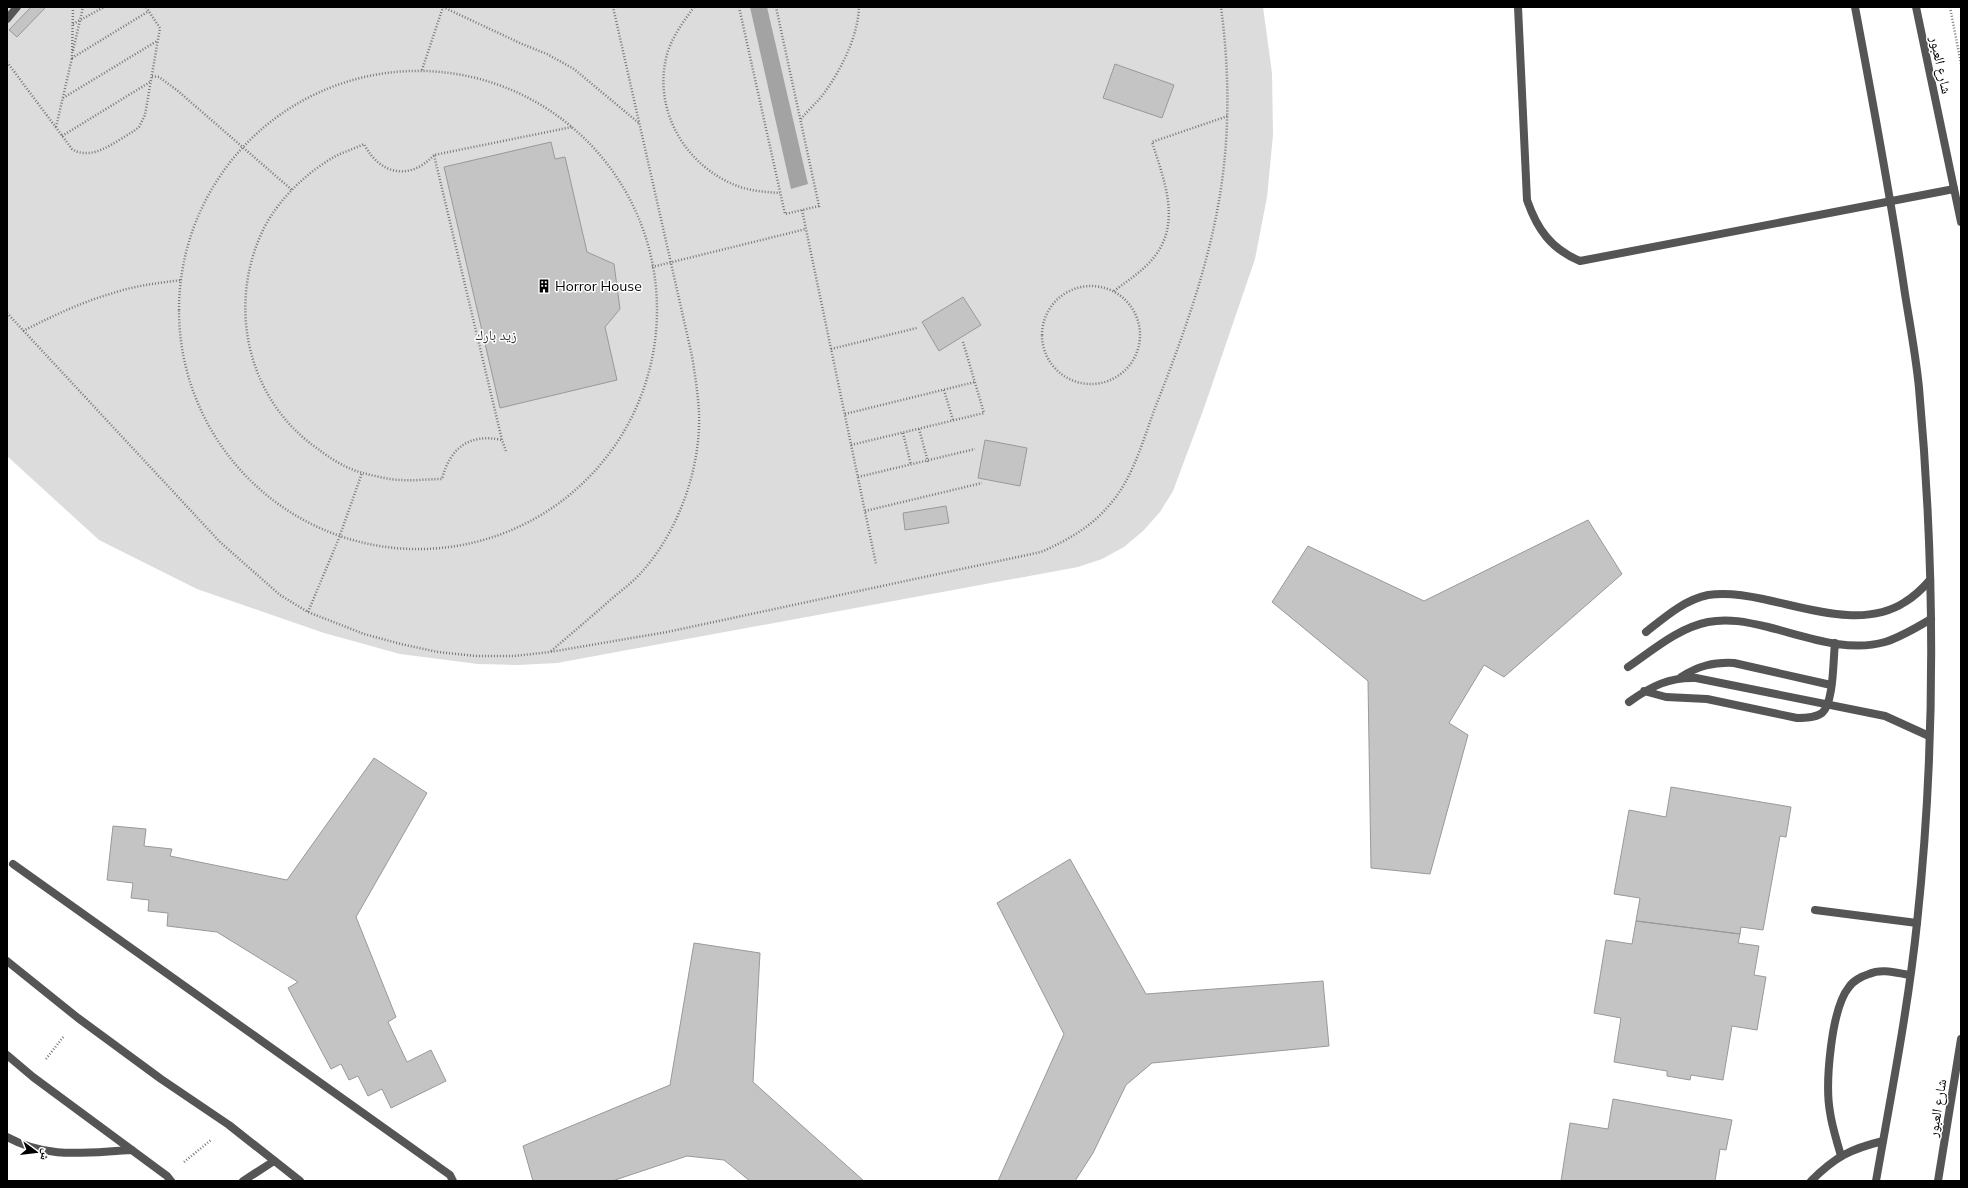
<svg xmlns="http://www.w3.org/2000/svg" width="1968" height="1188" font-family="Mulish,'Noto Naskh Arabic',sans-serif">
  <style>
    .green { fill: #dcdcdc }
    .water { fill: #a3a3a3 }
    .building { fill: #c4c4c4; stroke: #999 }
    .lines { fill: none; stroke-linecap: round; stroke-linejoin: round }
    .path { stroke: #777; stroke-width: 2.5; stroke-dasharray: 1 2; stroke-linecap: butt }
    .service { stroke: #555; stroke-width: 8 }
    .minor { stroke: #555; stroke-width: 8 }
    .tertiary { stroke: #555; stroke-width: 8 }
    .labels { text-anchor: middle; stroke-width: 3; stroke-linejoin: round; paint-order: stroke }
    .street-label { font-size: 14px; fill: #000; stroke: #fff }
    .poi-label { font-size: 14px; fill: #000; stroke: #fff; text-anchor: start }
    .park-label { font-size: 14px; fill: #333; stroke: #fff }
  </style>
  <rect width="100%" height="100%" fill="#fff"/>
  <path class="green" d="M7,7H1263L1272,73L1273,135L1267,197L1255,259L1204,408L1173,491L1160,512L1143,531L1124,547L1102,559L1078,567L557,663L518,665L478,664L400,654L324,633L197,589L99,540L7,456Z"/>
  <path class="water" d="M750,7H767L808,184L791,189Z"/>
  <path class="building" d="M31,7H46L17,37L9,30Z
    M1115,64L1174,85L1162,118L1103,98Z
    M551,142L555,159L565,157L587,252L614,264L620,309L605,327L617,380L500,408L444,167Z
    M963,297L981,325L939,351L922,322Z
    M985,440L1027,448L1020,486L978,478Z
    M946,506L949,523L905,530L903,513Z
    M1588,520L1622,574L1504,677L1484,665L1449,723L1468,735L1430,874L1371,868L1368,681L1272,602L1308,546L1424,601Z
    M374,758L427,793L356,917L396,1017L388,1022L407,1062L431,1050L446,1081L391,1108L382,1089L368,1096L358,1076L349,1080L341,1064L331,1069L288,988L298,982L217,932L167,926L168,913L148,911L149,900L131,898L133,883L107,880L113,826L146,829L144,846L172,849L170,856L287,880Z
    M1671,787L1791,807L1786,837L1780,836L1763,930L1741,927L1740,934L1636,921L1640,898L1614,894L1629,810L1666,817Z
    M1070,859L1146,994L1323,981L1329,1046L1152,1063L1126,1085L1093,1153L1075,1181H998L1064,1034L997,903Z
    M1636,921L1740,934L1738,943L1759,946L1754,975L1766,977L1757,1030L1732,1026L1723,1080L1691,1075L1690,1080L1667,1076V1071L1614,1062L1621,1018L1594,1013L1606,940L1632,944Z
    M694,943L760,953L753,1082L864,1181H750L724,1160L687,1156L612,1181H533L523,1146L670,1085Z
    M1613,1099L1732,1120L1726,1150L1720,1149L1715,1181H1561L1570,1123L1608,1129Z"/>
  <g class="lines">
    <path class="path" d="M73,7L72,58L149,11
      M443,7L522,44L547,54L574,69L640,124
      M694,7C684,21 674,34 668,51C651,106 683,164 735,185C749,191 765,192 780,193
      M739,7L785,214L819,206L776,7
      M1950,7L1961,64
      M73,24L104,7
      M73,51L83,7
      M7,62L72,149C92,162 116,141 134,131L139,127L145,115L160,28L146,7
      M422,70L443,7
      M179 310a239 239 0 1 1 478 0a239 239 0 1 1-478 0Z
      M152,76L159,77L178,91L292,190
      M63,98L157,41
      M801,119C809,109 820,100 827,89C843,66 858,35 859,7
      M56,127L72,58
      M62,136L150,82
      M434,155C410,181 380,175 364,144C354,149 343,152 334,157C306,173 279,199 264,228C226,305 247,400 318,449C331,459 347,469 363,473C375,476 390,480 402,480C415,481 429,479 442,479C450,448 469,433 502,440
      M802,210L876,564
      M652,267L806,229
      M1042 335a49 49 0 1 1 98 0a49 49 0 1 1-98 0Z
      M1114,291C1126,282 1138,274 1148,264C1184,228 1165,183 1152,142L1228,116
      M7,313L220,542L280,595L308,612L364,634L401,644L438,652L476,656H514L550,652L667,632L1041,552C1068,540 1093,526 1112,502C1135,474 1144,436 1157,403C1184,334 1210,262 1221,188C1230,129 1229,67 1221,7
      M23,331C51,317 79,303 110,294C133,286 157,283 182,280
      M831,349L917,328
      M944,390L953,420
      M845,414L975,382
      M919,429L928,462
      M903,433L911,465
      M851,445L984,413L963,342
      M506,451L502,440L434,155L572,127
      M858,477L975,449
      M865,511L982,483
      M308,612L339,538L362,473
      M551,651C571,634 590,618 609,601C618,593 628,586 637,577C677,536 701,470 699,413C698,394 695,375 692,356L613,7
      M46,1059L64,1036
      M184,1162L211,1140"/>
    <path class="service" d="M1518,7L1527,200C1537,229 1551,249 1580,261L1954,189
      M7,19L17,7
      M1646,632C1665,617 1684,600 1708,595C1727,592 1745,595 1763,599C1807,608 1864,629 1905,602C1915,596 1923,588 1930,580
      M1628,667C1653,650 1678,628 1708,622C1728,618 1747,622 1768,627C1804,636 1847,653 1885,642C1901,637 1916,628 1931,619
      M1681,677C1698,666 1713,662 1734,663L1831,685
      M1644,691L1666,697L1707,699L1797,718C1805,718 1815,718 1822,713C1834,703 1833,660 1835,643
      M1629,702C1651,686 1670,677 1696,678L1885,716L1929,736
      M1815,910L1917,923
      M1841,1156C1837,1141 1832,1127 1830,1112C1825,1084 1831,1009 1849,987C1853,981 1862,976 1869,974C1882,968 1897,973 1910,975"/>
    <path class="minor" d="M1855,7C1873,103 1891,198 1905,294C1910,325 1916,357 1919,388C1935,565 1936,746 1917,923C1908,1009 1891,1095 1876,1181
      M1916,7L1961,222
      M13,864L450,1175L453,1181
      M7,1055L33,1077L167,1176L171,1181
      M7,1137C49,1160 86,1152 132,1150
      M243,1181L274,1161
      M1811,1181C1835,1157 1850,1149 1883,1141
      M1938,1181L1961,1039"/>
    <path class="tertiary" d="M7,961L78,1018L161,1079L229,1125L300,1181"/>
  </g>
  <defs>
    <g id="building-bare" transform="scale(1.08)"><path d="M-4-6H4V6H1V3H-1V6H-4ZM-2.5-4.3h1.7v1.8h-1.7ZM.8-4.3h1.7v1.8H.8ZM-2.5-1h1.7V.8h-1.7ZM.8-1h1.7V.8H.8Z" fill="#000" stroke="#fff" stroke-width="2.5" paint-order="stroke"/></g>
  </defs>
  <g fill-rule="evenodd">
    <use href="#building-bare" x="544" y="286"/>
  </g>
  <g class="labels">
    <g class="street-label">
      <text transform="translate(1941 65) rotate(78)" y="5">شارع العبور</text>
      <text transform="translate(1937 1108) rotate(-81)" y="5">شارع العبور</text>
    </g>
    <g class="poi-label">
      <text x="555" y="291">Horror House</text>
    </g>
    <g class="park-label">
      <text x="496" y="340">زيد بارك</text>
    </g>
  </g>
  <rect width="1968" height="1188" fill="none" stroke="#000000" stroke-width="16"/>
  <g transform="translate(36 1152) rotate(105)" stroke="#ffffff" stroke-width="3" paint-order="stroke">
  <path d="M0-3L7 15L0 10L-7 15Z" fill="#000000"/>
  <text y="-6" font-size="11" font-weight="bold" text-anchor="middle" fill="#000000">ش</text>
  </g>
</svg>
